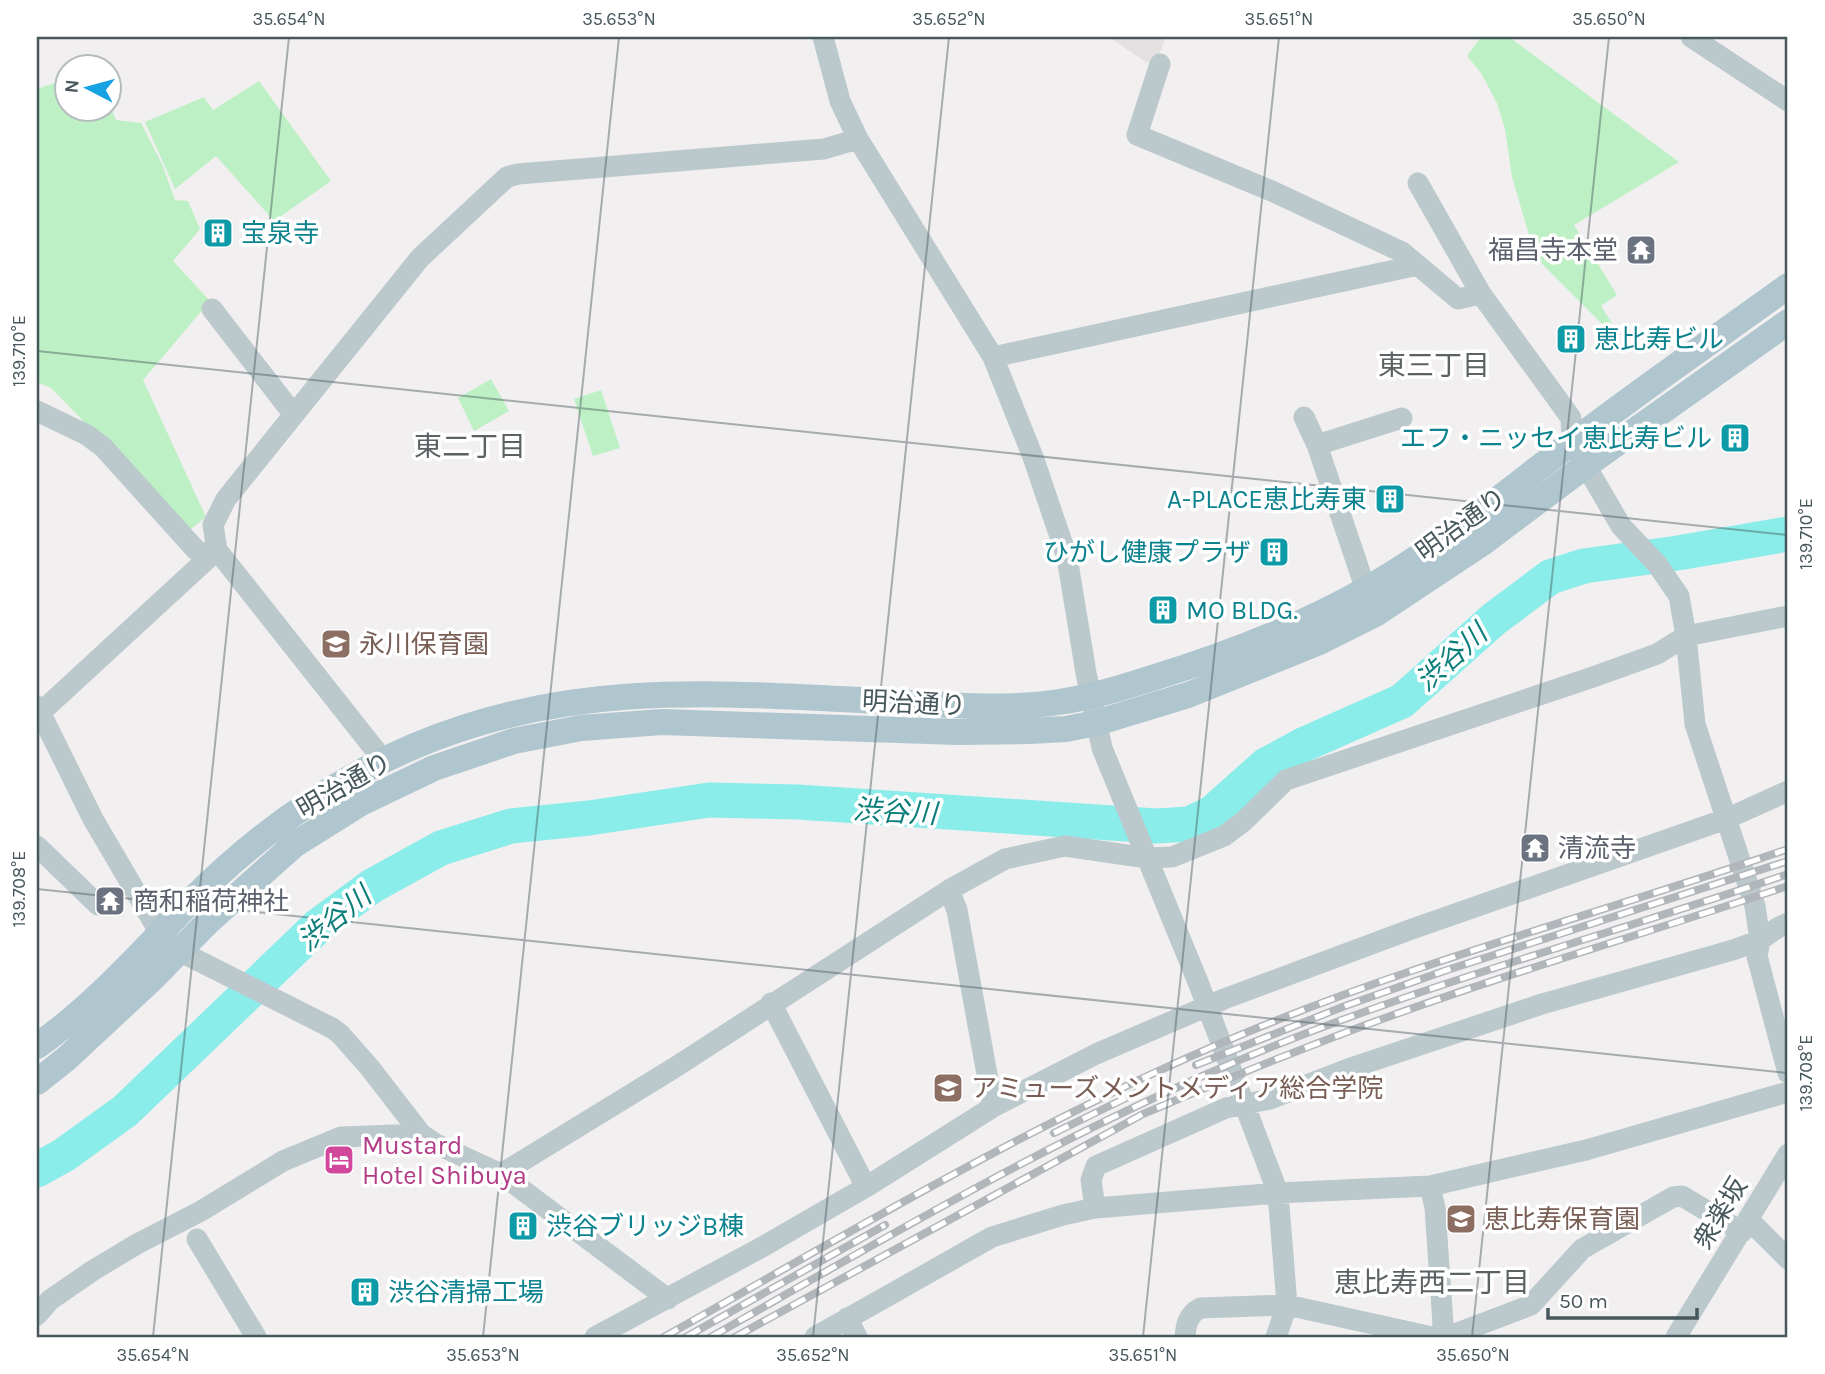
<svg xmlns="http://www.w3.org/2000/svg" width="1825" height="1374" font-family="Karla,'Noto Sans JP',sans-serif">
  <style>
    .education { fill: #e3e0e2 }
    .green { fill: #bdf0c4 }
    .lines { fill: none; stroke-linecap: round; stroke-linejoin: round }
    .river { stroke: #8aedea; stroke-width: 35 }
    .minor { stroke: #bbc8cc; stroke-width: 21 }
    .major { stroke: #afc6ce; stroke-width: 26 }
    .rail-casing { stroke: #b1b6ba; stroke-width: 8 }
    .rail { stroke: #fff; stroke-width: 5; stroke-dasharray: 16; stroke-linecap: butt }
    .ticks { fill: none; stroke: #47585d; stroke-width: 2; stroke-opacity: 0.45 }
    .labels { text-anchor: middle; stroke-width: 7; stroke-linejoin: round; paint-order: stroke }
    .culture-label { font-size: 26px; fill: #0d838f; stroke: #fff; text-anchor: start }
    .worship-label { font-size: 26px; fill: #5b616d; stroke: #fff; text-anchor: start }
    .street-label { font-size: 26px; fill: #47585d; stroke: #fff }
    .education-label { font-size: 26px; fill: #785e54; stroke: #fff; text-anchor: start }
    .hotel-label { font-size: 26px; fill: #b23c85; stroke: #fff; text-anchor: start }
    .neighbourhood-label { font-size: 28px; fill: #5c6264; stroke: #fff }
    .water-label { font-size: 28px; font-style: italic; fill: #0c7e7a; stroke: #fff }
    .neatline { fill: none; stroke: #47585d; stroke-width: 2.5 }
    .ticks-label { font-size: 18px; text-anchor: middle; fill: #47585d }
  </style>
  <rect width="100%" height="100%" fill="#f2eff0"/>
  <path class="education" d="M1109,37H1166L1159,55L1147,63Z"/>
  <path class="green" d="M1481,37H1509L1679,162L1574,225L1617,295L1601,306L1612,323L1606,328L1542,264L1529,235L1512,177L1505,129L1497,103L1481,73L1467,56Z
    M66,79V108H108L109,103L116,120L141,123L162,164L175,200L188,201L200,229L173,261L210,301L143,380L206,517L190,530L51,388L37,382V89Z
    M259,81L331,181L274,221L216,156L175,189L145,122L204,97L213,110Z
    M491,379L509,411L474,431L458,398Z
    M601,390L620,448L593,456L574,399Z"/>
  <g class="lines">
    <path class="river" d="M37,1170L64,1155L125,1111L319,925L372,886L441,848L511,826L589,818L709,800L798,802L1156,826L1189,824L1212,813L1266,765L1305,744L1402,701L1494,619L1550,577L1584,566L1678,553L1788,534"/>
    <path class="minor" d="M823,37L840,101L858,139L993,357L1033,457L1067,557L1086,673L1102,748L1198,982L1278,1193L1287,1305L1276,1337
      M1691,37L1788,101
      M1160,64L1137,135L1274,192L1402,252L1458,299L1481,294L1571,418L1572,442L1621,526L1657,564L1679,596L1686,636L1695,724L1755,906L1760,940L1757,956L1788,1073
      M1418,183L1481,294
      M212,309L294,415
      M993,357L1418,265
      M37,411L87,435L103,447L196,550L210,556
      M1304,417L1317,445
      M1366,590L1317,445L1402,418
      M37,706L93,819L161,935L179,951L332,1028L340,1034L370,1068L421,1134L436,1144L501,1174L668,1299
      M40,713L217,550
      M384,761L217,550L213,525L226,499L420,258L507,177L518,174L824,149L858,139
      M37,846L98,905
      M949,890L957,910L993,1107
      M771,1003L866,1187
      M501,1174L674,1068L949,890L1005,859L1065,846L1147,858L1172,857L1224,836L1244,821L1286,780L1593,677L1657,654L1686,636L1788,616
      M1430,1186L1435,1208L1443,1324L1441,1337
      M1095,1208L1091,1180L1096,1166L1226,1108L1270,1099L1348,1069L1542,1004L1733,950L1760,940L1779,927L1788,923
      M1749,1220L1788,1259
      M197,1239L256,1337
      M37,1315L50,1300L92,1271L137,1244L201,1211L283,1161L341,1137L421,1134
      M847,1318L857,1337
      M595,1337L764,1246L866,1187L993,1107L1096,1054L1224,999L1412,929L1726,819L1788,791
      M815,1337L992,1237L1063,1215L1095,1208L1278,1193L1430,1186L1586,1150L1788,1092
      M1185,1337C1186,1324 1188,1315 1200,1308L1287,1305L1432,1337
      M1447,1337L1531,1305L1582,1249L1673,1197L1682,1196L1742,1232
      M1676,1337L1788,1154"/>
    <path class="major" d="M37,1046C94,1006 141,953 189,903C255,836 330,782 417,745C571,680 717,693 879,701C939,704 1000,711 1059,702C1088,698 1117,689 1146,680C1221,657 1299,628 1367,589C1448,543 1519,481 1594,426C1658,378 1723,333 1788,286
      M37,1082L66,1059L153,978L209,921L294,845L361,803L434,768L514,741L581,728L662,722L958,732L1030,731L1066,729L1096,723L1188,695L1317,643L1377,613L1481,544L1585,466L1788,322"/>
    <g class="rail-casing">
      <path id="rail" d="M1196,1065L1345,1006L1444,971L1788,861
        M1054,1133L1136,1093
        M664,1337C852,1231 1039,1119 1238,1036C1417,961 1605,912 1788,849
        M686,1337L885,1225
        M711,1337C873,1245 1035,1149 1207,1074C1395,991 1594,940 1788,874
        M735,1337L1143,1114C1213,1084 1283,1056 1355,1029C1497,976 1644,934 1788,886"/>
    </g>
    <use href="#rail" class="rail"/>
  </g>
  <path class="ticks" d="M37,351L1788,535M37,889L1788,1073M153,1337L289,37M483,1337L619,37M813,1337L949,37M1143,1337L1279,37M1472,1337L1609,37"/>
  <defs>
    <g id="building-square" transform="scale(1.575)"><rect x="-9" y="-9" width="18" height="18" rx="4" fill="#0f9aa8" stroke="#fff"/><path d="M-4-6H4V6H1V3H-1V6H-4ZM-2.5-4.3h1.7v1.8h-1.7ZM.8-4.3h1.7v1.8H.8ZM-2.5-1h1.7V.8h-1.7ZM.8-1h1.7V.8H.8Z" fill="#fff"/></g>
    <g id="temple-square" transform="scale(1.575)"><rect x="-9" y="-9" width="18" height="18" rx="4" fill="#6b7280" stroke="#fff"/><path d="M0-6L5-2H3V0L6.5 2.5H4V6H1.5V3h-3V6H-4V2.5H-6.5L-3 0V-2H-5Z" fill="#fff"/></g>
    <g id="school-square" transform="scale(1.575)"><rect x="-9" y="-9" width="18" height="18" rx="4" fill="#8d6e63" stroke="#fff"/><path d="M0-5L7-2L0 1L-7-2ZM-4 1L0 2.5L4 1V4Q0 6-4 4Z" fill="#fff"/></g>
    <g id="university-square" transform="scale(1.575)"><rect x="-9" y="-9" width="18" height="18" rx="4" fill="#8d6e63" stroke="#fff"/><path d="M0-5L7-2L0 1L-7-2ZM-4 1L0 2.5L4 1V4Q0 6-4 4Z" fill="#fff"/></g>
    <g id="hotel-square" transform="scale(1.575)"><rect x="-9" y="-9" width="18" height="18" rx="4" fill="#d1479c" stroke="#fff"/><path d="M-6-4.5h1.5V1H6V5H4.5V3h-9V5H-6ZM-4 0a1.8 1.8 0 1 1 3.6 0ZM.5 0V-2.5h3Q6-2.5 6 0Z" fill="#fff"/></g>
  </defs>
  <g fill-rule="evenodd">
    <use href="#building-square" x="218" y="233"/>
    <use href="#temple-square" x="1641" y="250"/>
    <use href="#building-square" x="1571" y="339"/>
    <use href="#building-square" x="1735" y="438"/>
    <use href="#building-square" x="1390" y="499"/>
    <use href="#building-square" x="1274" y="552"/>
    <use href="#building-square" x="1163" y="610"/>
    <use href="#school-square" x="336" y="644"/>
    <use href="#temple-square" x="1535" y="848"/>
    <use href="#temple-square" x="110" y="901"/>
    <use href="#university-square" x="948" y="1088"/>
    <use href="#hotel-square" x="339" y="1160"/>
    <use href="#school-square" x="1461" y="1219"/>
    <use href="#building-square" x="523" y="1226"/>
    <use href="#building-square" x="365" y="1292"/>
  </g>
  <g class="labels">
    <g class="culture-label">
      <text x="241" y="242">宝泉寺</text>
      <text x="1594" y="348">恵比寿ビル</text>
      <text x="1712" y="447" text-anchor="end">エフ・ニッセイ恵比寿ビル</text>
      <text x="1367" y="508" text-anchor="end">A-PLACE恵比寿東</text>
      <text x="1251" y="561" text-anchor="end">ひがし健康プラザ</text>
      <text x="1186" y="619">MO BLDG.</text>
      <text x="546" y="1235">渋谷ブリッジB棟</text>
      <text x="388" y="1301">渋谷清掃工場</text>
    </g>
    <g class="worship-label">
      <text x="1618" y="259" text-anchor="end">福昌寺本堂</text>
      <text x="1558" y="857">清流寺</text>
      <text x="133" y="910">商和稲荷神社</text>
    </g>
    <g class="street-label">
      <text transform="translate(1461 524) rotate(-36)" y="9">明治通り</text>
      <text transform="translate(914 703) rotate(3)" y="9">明治通り</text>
      <text transform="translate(344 785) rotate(-30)" y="9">明治通り</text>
      <text transform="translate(1720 1213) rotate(-59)" y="9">衆楽坂</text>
    </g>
    <g class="education-label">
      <text x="359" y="653">永川保育園</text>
      <text x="971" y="1097">アミューズメントメディア総合学院</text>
      <text x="1484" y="1228">恵比寿保育園</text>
    </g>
    <g class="hotel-label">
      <text x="362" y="1154">Mustard<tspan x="362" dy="30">Hotel Shibuya</tspan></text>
    </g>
    <g class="neighbourhood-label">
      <text x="1434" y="375">東三丁目</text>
      <text x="470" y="456">東二丁目</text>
      <text x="1432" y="1292">恵比寿西二丁目</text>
    </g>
    <g class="water-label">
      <text transform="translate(1451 657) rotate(-42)" y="10">渋谷川</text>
      <text transform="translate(895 811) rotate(3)" y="10">渋谷川</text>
      <text transform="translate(334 918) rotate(-39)" y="10">渋谷川</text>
    </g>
  </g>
  <rect width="1825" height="1374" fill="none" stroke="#ffffff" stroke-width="77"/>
  <g transform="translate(88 88) rotate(276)"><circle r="33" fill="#ffffff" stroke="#b5bcbe" stroke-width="2"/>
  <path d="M0-5L12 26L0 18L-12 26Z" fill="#17a2e4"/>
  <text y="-10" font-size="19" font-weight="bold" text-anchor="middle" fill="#47585d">N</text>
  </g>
  <path d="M1548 1308v10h149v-10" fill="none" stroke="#47585d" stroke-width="3.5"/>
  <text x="1559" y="1308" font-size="21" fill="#47585d" stroke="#ffffff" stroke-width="5" paint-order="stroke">50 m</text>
  <rect x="38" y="38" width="1748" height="1298" class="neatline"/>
  <g class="ticks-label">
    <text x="289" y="25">35.654°N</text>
    <text x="619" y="25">35.653°N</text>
    <text x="949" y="25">35.652°N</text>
    <text x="1279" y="25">35.651°N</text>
    <text x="1609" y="25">35.650°N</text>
    <text transform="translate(19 351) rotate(-90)" y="6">139.710°E</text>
    <text transform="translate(1806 534) rotate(-90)" y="6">139.710°E</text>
    <text transform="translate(19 889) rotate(-90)" y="6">139.708°E</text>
    <text transform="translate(1806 1073) rotate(-90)" y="6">139.708°E</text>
    <text x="153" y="1361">35.654°N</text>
    <text x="483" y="1361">35.653°N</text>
    <text x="813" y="1361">35.652°N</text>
    <text x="1143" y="1361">35.651°N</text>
    <text x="1473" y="1361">35.650°N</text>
  </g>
</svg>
